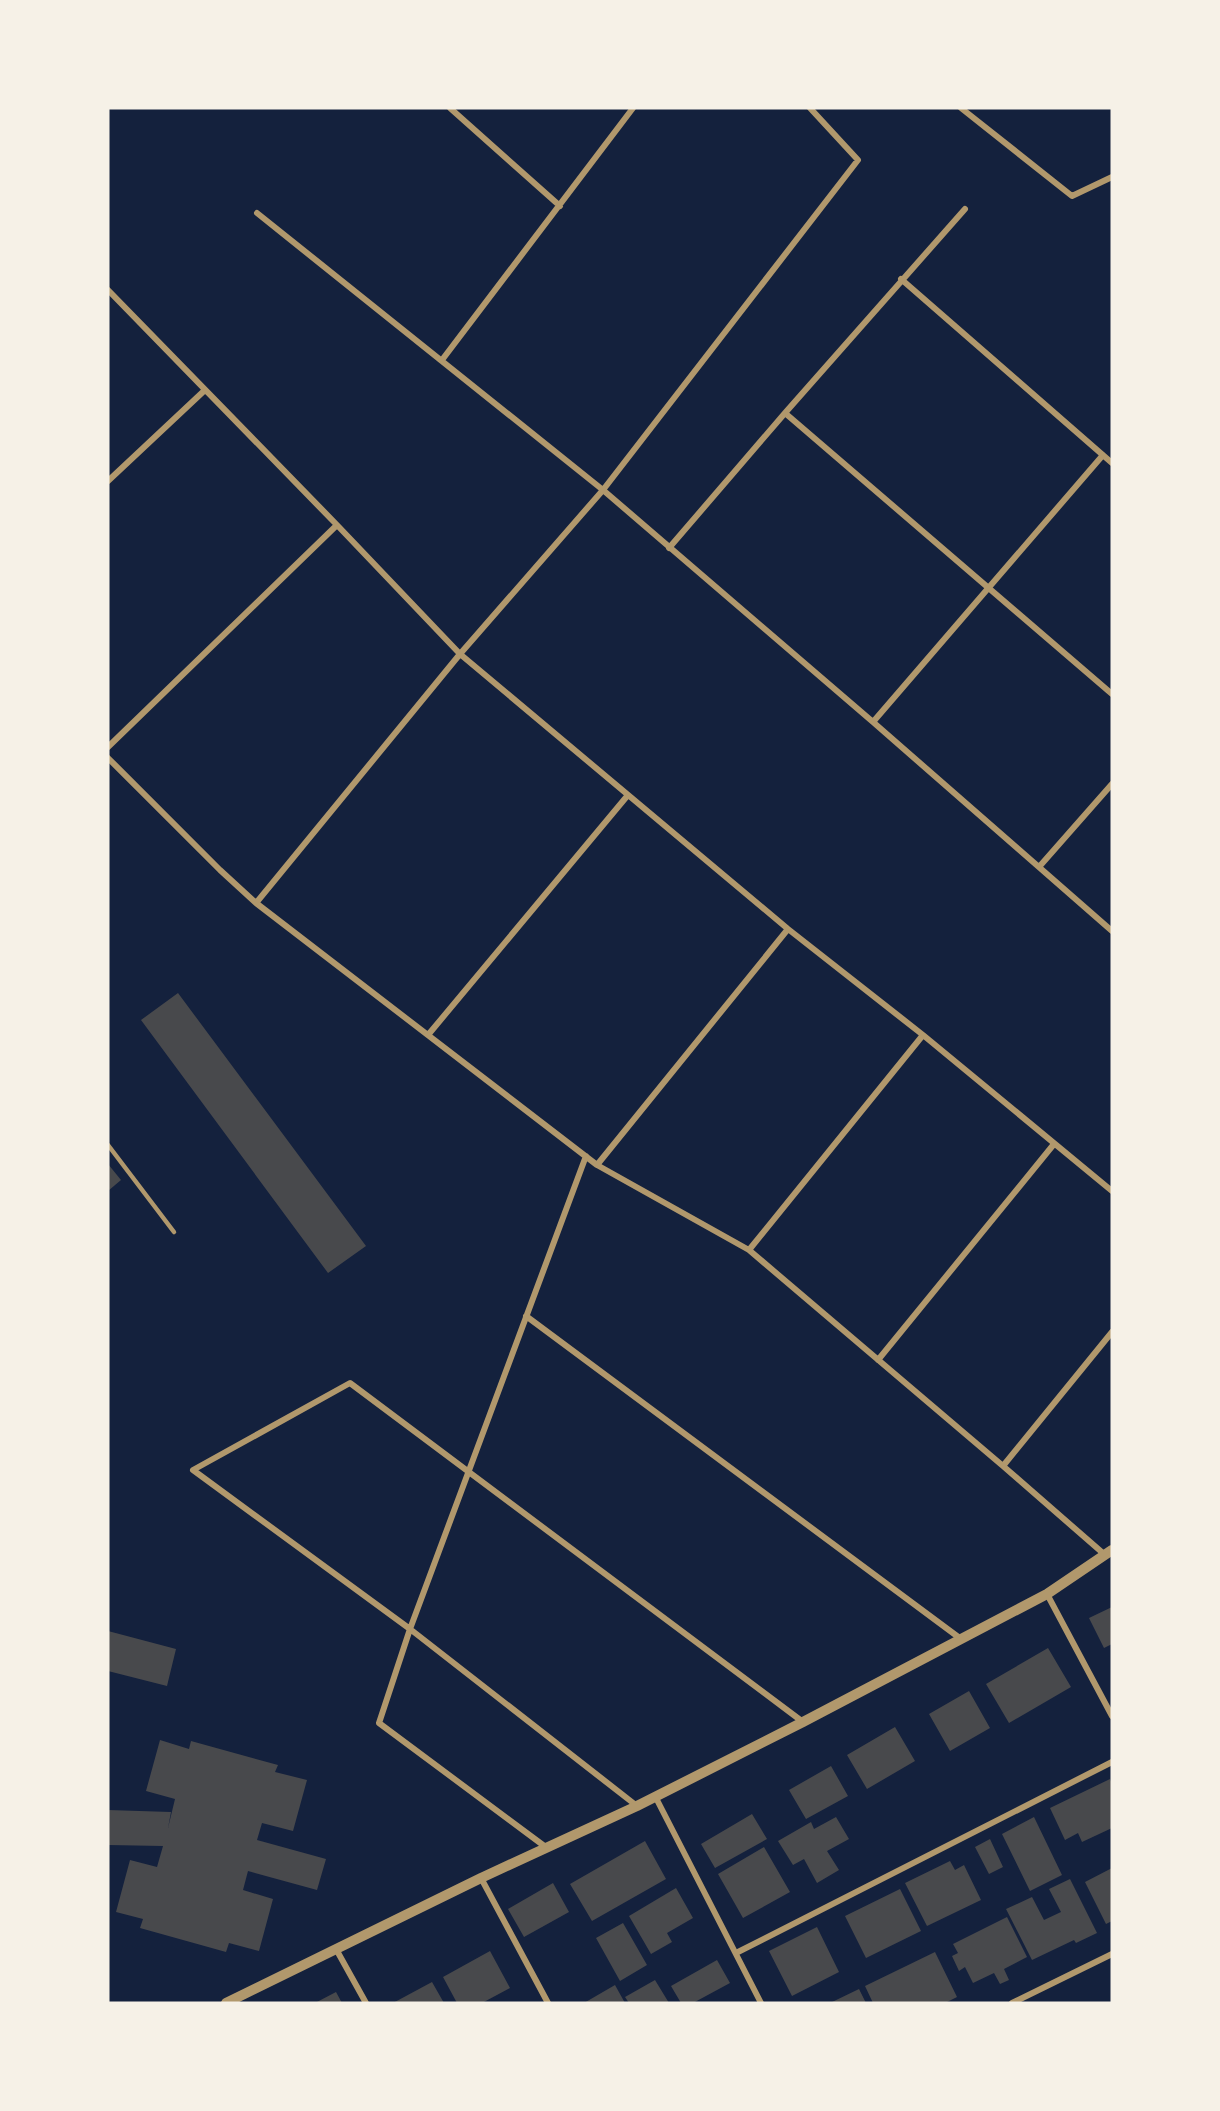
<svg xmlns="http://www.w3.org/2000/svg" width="1220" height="2111" font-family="Signika,sans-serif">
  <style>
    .building { fill: #48494c }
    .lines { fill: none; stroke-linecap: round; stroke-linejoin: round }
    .service { stroke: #b1986c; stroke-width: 4.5 }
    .minor { stroke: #b1986c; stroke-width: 6 }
    .tertiary { stroke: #b1986c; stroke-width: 10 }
  </style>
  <rect width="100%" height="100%" fill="#14213d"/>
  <path class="building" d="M178,993L366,1246L328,1273L141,1020Z
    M108,1164L121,1180L108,1191Z
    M1112,1607V1644L1104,1648L1089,1618Z
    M108,1631L176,1649L167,1686L108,1671Z
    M1048,1648L1071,1687L1009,1723L986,1684Z
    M969,1691L990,1728L950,1751L929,1714Z
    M895,1727L915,1761L867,1789L847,1755Z
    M160,1740L189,1749L191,1741L278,1765L275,1772L307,1780L293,1831L262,1823L257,1840L326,1859L317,1890L248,1871L243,1890L273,1899L259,1951L229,1943L226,1952L140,1928L143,1919L116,1912L130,1860L157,1867L163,1846L108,1845V1810L171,1812L168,1828L175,1799L146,1791Z
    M831,1766L848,1796L806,1819L789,1790Z
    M1110,1779L1112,1784V1828L1082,1842L1078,1833L1065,1840L1050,1808Z
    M752,1814L767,1839L715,1868L701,1844Z
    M836,1817L849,1839L827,1851L839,1870L817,1883L804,1859L793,1865L778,1841L811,1822L814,1829Z
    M1034,1817L1062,1875L1030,1891L1002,1834Z
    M990,1839L1003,1867L989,1874L975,1847Z
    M645,1841L666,1879L592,1921L570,1884Z
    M764,1847L790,1892L743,1918L718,1874Z
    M950,1861L955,1870L964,1865L981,1900L927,1926L905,1883Z
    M1112,1868V1921L1106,1924L1085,1882Z
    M1070,1879L1097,1933L1076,1943L1074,1940L1032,1960L1006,1909L1032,1897L1044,1920L1061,1912L1049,1889Z
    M553,1883L569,1912L524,1937L508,1909Z
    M676,1888L693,1918L667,1933L672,1942L651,1954L629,1916Z
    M900,1889L921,1931L866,1958L845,1916Z
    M1007,1917L1027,1957L1004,1969L1009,1980L1000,1984L994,1973L973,1983L965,1967L959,1971L952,1956L958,1953L953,1944Z
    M623,1923L647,1965L620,1981L596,1938Z
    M817,1927L839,1972L792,1996L769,1951Z
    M490,1951L510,1988L482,2003H457L443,1977Z
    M935,1952L957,1997L945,2003H873L865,1986Z
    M717,1960L730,1983L693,2003H681L671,1986Z
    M655,1980L669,2003H629L625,1997Z
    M432,1982L444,2003H393Z
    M615,1985L625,2003H584Z
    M859,1989L866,2003H830Z
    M336,1992L342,2003H315Z"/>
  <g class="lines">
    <path class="service" d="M108,1145L174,1232"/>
    <path class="minor" d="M450,108L560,206
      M961,108L1072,196L1112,177
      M257,213L603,490L873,722L1112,931
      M901,279L1112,463
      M108,290L337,525L460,654L788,929L923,1035L1112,1191
      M442,360L633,108
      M785,413L1112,694
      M108,481L205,390
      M669,548L785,413L965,209
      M873,722L1103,455
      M108,747L337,525
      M108,758L220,870L256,903L597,1165L749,1250L1003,1466L1104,1554
      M1039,867L1112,784
      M256,903L460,654L603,490L858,160L810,108
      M428,1035L628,795
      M597,1165L788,929
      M749,1250L923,1035
      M526,1316L961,1639
      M878,1360L1054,1144
      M1003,1466L1112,1332
      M1047,1594L1112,1716
      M655,1796L761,2003
      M637,1806L410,1629L193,1470L350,1383L803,1722
      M547,1848L379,1723L410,1629L586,1156
      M481,1878L548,2003
      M336,1949L366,2003
      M736,1953L1112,1762
      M1012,2003L1112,1954"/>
    <path class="tertiary" d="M226,2003L481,1878L637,1806L803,1722L1047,1594L1112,1550"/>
  </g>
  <rect width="1220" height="2111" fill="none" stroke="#f6f1e7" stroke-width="219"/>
</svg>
